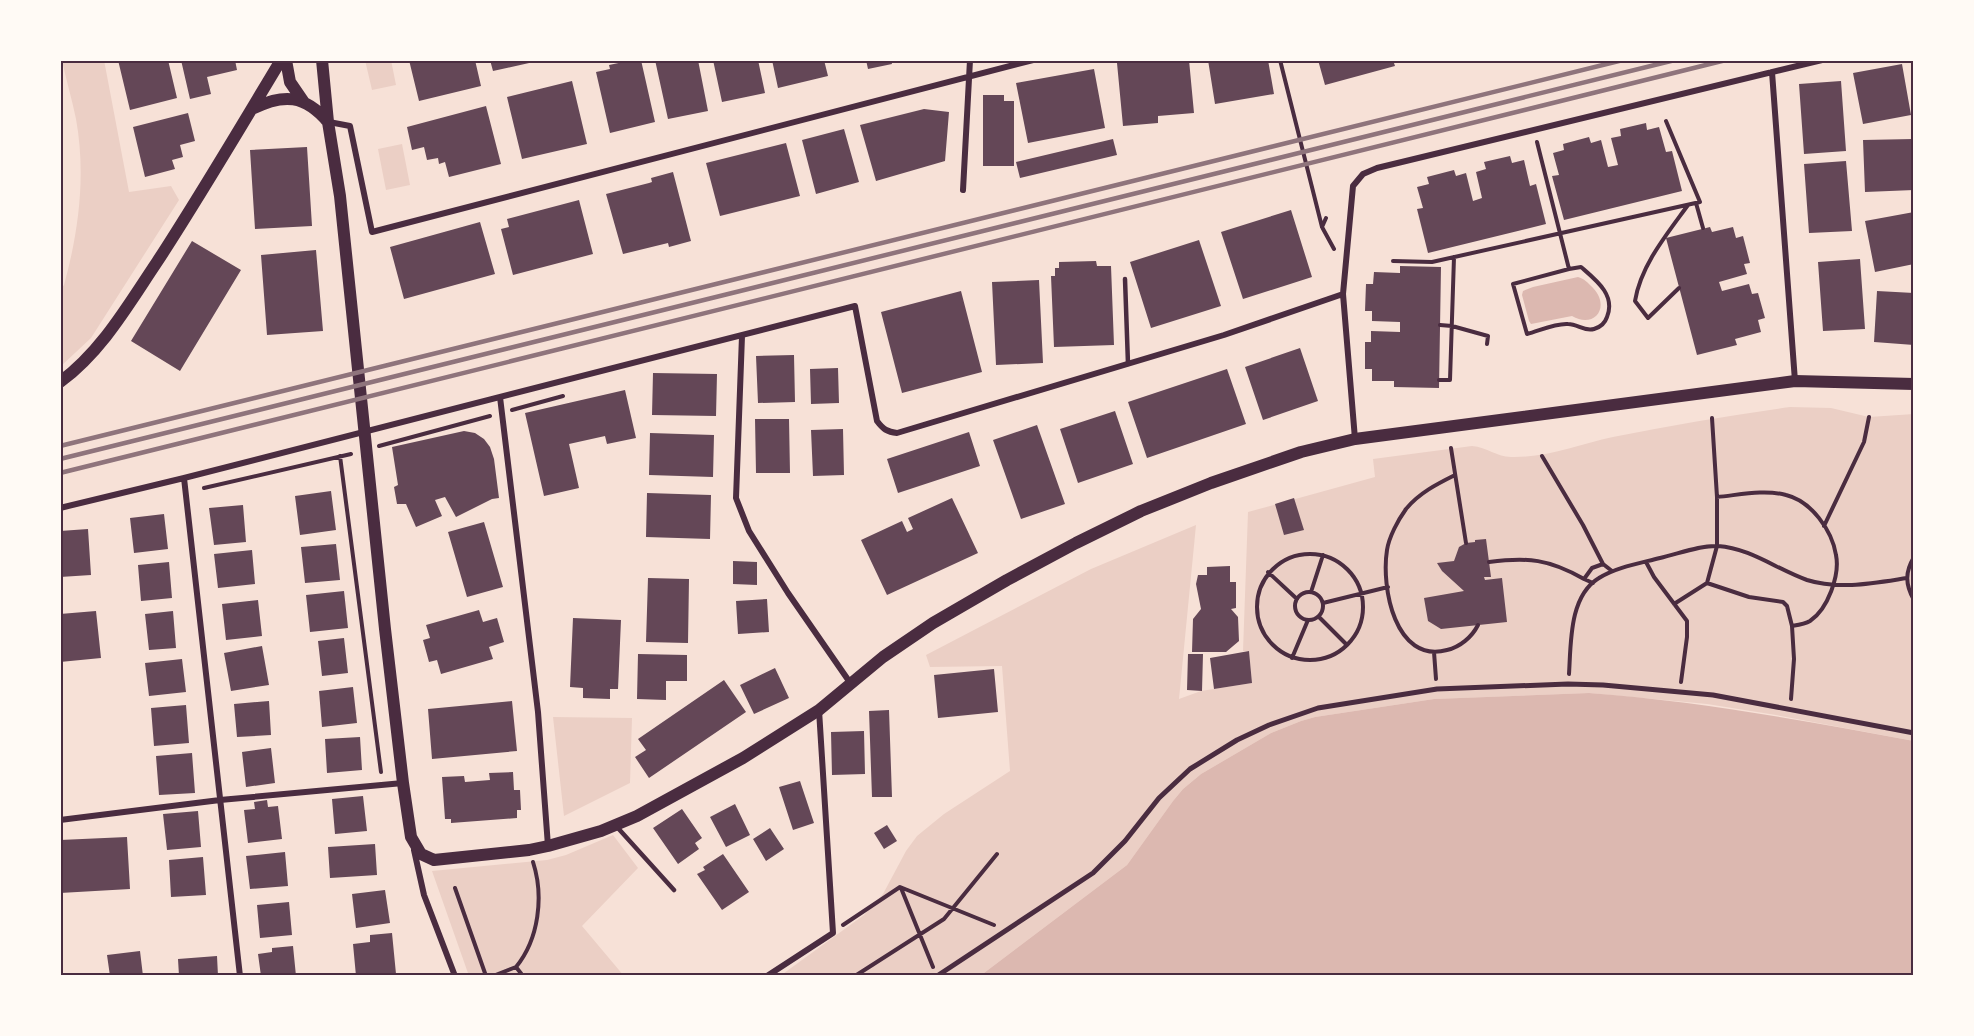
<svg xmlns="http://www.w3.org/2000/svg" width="1974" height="1036" font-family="Mulish,sans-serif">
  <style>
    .green { fill: #ebcfc5 }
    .water { fill: #dcb8b0 }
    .building { fill: #644757 }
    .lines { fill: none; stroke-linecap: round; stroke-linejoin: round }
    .path { stroke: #4a2c40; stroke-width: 4 }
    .service { stroke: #4a2c40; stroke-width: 4.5 }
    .pedestrian { stroke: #4a2c40; stroke-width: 5 }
    .minor { stroke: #4a2c40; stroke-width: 6 }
    .secondary { stroke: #4a2c40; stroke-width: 12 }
    .rail { stroke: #8f747c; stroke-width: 4.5 }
    .neatline { fill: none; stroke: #4a2c40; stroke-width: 2 }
  </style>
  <rect width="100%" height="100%" fill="#f7e1d7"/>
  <path class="green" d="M62,60H104L129,192L171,186L179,200L91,338L60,367V290L64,285C79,231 86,174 76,119C72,99 66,80 62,60Z
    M365,60H391L396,85L372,90Z
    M402,144L410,185L386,190L378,149Z
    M1790,407L1831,408L1869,417L1914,414V741L1776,715L1707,704L1589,693L1434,699L1315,717L1301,721L1271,733L1201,774L1183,789L1173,801L1127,865L980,976H780L864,915L883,894L906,851L917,836L944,814L1010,771L1002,666L930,667L926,655L1091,569L1196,525L1179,699L1201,691L1252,683L1249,651H1243L1248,512L1375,477L1373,459L1472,446C1487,447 1497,457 1511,457C1547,458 1579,444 1613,437C1672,425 1731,415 1790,407Z
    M553,717L632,718L630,783L564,816Z
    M613,835L638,868L582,926L624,976H469L432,871L547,860L566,855Z"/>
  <path class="water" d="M1578,277C1584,279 1586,281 1590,285C1613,305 1595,330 1572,316L1531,324L1529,321L1522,295L1523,291L1533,287Z
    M1589,693C1699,701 1806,721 1914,741V976H980L1127,865L1173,801L1183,789L1201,774L1271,733L1301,721L1315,717L1434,699Z"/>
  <path class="building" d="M118,60H168L177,98L130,110Z
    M181,60H235L237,70L207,77L211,94L190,99Z
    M409,60H475L481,86L419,101Z
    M490,60H538V61L493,71Z
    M633,60H641L655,122L610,133L596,72L610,69L609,65Z
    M655,60H698L708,111L668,119Z
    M713,60H758L765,93L722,102Z
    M772,60H824L828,76L778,88Z
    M866,60H891L892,64L868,69Z
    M1150,60H1189L1194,113L1158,116V123L1123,126L1117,63Z
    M1208,60H1268L1274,94L1215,104Z
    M1318,60H1393L1395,66L1325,85Z
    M1902,64L1911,115L1863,124L1853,73Z
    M1094,69L1105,128L1028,143L1016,83Z
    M572,81L587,144L522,159L507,97Z
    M1841,81L1846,151L1804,154L1799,84Z
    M983,95H1004V101H1014V166H983Z
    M486,106L501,164L449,177L445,162L439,164L438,158L427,160L424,147L412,150L407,127Z
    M924,109L949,112L945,161L876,181L860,125Z
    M188,113L195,141L180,145L183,157L172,160L175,169L145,177L133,127Z
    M1646,123L1647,130L1659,127L1666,152L1672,151L1682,191L1564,220L1552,176L1559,175L1553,153L1564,150L1563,144L1589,137L1591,143L1601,140L1608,167L1618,165L1611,138L1621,136L1620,129Z
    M844,129L859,182L816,194L802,140Z
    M1113,139L1117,155L1020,178L1016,162Z
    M1913,139L1914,190L1865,192L1863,140Z
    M786,143L800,196L720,216L706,163Z
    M307,147L312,226L255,229L250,150Z
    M1510,156L1512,163L1524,160L1530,186L1536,184L1546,224L1428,253L1417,209L1423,208L1417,187L1429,184L1427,177L1454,170L1456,176L1466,173L1473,201L1482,198L1476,172L1486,169L1484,162Z
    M1846,161L1852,231L1809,233L1804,164Z
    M673,172L691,241L669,247L668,243L623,254L606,194L649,183L652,182L651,178Z
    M579,200L593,254L513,275L501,229L509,227L507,219Z
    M1291,210L1312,277L1243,299L1221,232Z
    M1914,212V264L1875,272L1865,221Z
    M480,222L495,274L404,299L390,247Z
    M1710,227L1712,232L1733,227L1736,238L1743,236L1750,263L1744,264L1747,274L1719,282L1722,291L1749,284L1752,294L1758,293L1765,318L1758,320L1761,332L1735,339L1737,345L1697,355L1666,238Z
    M1199,240L1221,306L1151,328L1130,262Z
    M192,241L241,270L180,371L131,341Z
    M316,250L323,331L267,335L261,255Z
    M1860,259L1865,329L1823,331L1818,262Z
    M1096,261L1097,266H1111L1114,345L1054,347L1051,276H1055V268H1059V262Z
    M1400,266L1441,267L1439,388L1394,387V381H1372V369H1365V342H1371V331L1400,332V322L1372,321V311H1365L1366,284H1373L1374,272L1400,273Z
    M1039,280L1043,363L996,365L992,282Z
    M961,291L982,372L902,393L881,312Z
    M1877,291L1914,293V345L1874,342Z
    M1300,348L1318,401L1263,420L1245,367Z
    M794,355L795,402L758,403L756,356Z
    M838,368L839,403L811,404L810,369Z
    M1227,369L1246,424L1147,458L1128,402Z
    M653,373L717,374L716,416L652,415Z
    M625,390L636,438L607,444L605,436L569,444L579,488L544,496L525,413Z
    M1115,411L1133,464L1078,483L1060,429Z
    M755,419H789L790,473H756Z
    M1037,425L1065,504L1021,519L993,440Z
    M843,429L844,475L813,476L811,430Z
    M464,431L475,433L484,439L490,447L494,459L499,498L492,499L456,517L445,497L435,500L442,516L416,527L406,504H397L394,487L398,485L392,447Z
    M969,432L980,466L898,493L887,459Z
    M650,433L714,435L713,477L649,475Z
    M331,491L336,530L300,535L295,496Z
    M647,493L711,495L710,539L646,537Z
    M952,498L978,553L887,595L861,540L902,521L907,532L913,529L908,518Z
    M1294,498L1304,530L1284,535L1275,504Z
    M243,505L246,542L214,545L209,508Z
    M164,514L168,549L134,553L130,518Z
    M484,522L503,587L467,597L448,532Z
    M88,529L91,575L60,577V531Z
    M1486,539L1491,577H1484L1485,580L1502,578L1507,622L1441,629L1428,621L1424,598L1464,591L1442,571L1437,563L1454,561L1459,547L1466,543L1475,542V540Z
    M336,544L340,580L305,583L301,547Z
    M252,550L255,584L218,588L214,554Z
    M733,561L757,562V585L733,584Z
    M169,562L172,598L141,601L138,565Z
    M1230,566V582H1236V608L1231,609L1238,617L1239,641L1226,652H1192L1193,619L1201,609L1196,584L1198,575H1207V567Z
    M648,578L689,579L688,643L646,642Z
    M344,591L348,628L310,632L306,595Z
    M767,599L769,632L738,634L736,601Z
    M258,600L262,636L226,640L222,604Z
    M479,610L483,622L497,618L504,642L489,647L493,659L441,674L437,660L429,662L423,640L430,638L426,625Z
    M96,611L101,658L60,662V614Z
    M173,611L176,648L149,650L145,614Z
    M573,618L621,620L618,689H610V699L583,698V688L570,687Z
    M344,638L348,673L322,676L318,641Z
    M262,646L269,685L231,691L224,653Z
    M1249,651L1252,683L1214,689L1210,658Z
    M638,654L687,655V681H666V700L637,699Z
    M1188,654H1203L1202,691L1187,690Z
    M182,659L186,692L149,696L145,663Z
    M775,668L789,698L754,714L740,685Z
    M994,669L998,712L938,718L934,675Z
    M724,680L746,712L649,778L635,757L646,750L638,739Z
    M353,687L357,723L322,727L319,691Z
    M269,701L271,735L237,737L234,704Z
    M512,701L517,751L432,759L428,709Z
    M186,705L189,743L154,746L151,708Z
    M889,710L892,797H872L869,711Z
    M864,731L865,774L832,775L831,732Z
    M360,737L362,770L327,773L325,739Z
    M271,748L275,783L246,787L242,752Z
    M192,753L195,793L159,795L156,756Z
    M513,772L514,790H520L521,810H517V818L451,823V819H445L442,777L464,776L465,782L490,780L489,773Z
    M800,781L814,823L793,830L779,787Z
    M363,796L367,831L335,834L332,799Z
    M267,800L268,807L278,806L282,839L248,843L244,810L255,809L254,802Z
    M735,804L750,835L726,847L710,817Z
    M682,809L702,838L695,843L699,849L678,864L653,828Z
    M198,811L201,847L167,850L163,814Z
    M887,825L897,841L884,849L874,833Z
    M770,828L784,849L766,861L753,839Z
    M127,837L130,889L60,893V840Z
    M375,844L377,875L330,878L328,847Z
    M285,852L288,886L250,889L246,856Z
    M723,854L749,892L722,910L697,874L705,870L703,867Z
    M203,857L206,895L171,897L169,860Z
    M385,890L390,923L356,928L352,894Z
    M289,902L292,935L260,938L257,905Z
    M392,933L396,974L356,976L353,944L370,942V935Z
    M293,946L296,976H261L258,954L272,952V948Z
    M140,951L143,976H110L107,955Z
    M217,956L218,976H179L178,959Z"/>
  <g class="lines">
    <path class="path" d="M1280,60L1322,227L1334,249
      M1537,142L1569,269L1513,284L1527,334C1539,331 1555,323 1568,324C1578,324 1584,332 1594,329C1601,327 1605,323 1607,317C1616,295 1596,280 1581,267L1569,269
      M1696,203L1703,228
      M1322,227L1326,218
      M1393,261L1432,262L1700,202L1666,121
      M1679,288L1648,318L1635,301C1641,265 1667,234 1688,205
      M1440,325L1452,326L1488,336L1487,344
      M1439,380H1450L1454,257
      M512,410L563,396
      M379,446L490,416
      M1451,448L1466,543
      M340,456L381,772
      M1542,456L1583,525L1603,564
      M1455,475C1437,484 1419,493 1406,509C1398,520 1389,537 1387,550C1381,587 1395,664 1447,650C1460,647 1472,637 1478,625
      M204,488L351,454
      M1717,497C1739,495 1764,489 1786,495C1811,501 1832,530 1836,555C1840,575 1828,609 1810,621C1805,624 1798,625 1792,626L1794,659L1791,699
      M1824,526L1864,442L1869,417
      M1257 607a53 53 0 1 1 106 0a53 53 0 1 1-106 0Z
      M1914,557C1905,572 1905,584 1914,600
      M1489,562C1528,557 1549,559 1584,579
      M1646,562L1654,577L1687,621V637L1681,682
      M1268,572L1297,599
      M1593,583L1584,579L1592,568L1603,564L1612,571
      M1707,583L1717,546V497L1712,418
      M1295 606a14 14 0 1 1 28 0a14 14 0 1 1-28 0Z
      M1311,592L1323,555
      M1323,603L1388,587
      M1674,604L1707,583L1749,597L1783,602L1787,606L1792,626
      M1319,617L1347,645
      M1434,652L1436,679
      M1292,658L1308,620
      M1569,674C1571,643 1569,596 1599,578C1616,567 1641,563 1660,558C1678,554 1700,545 1718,546C1750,548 1778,570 1807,580C1839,590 1874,583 1907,578
      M455,888L486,976
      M901,888L933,967
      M843,925L900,887L994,925
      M493,976L516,967
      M523,976L516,967C539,939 544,896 533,862
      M855,976L944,919L997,854"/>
    <path class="service" d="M1125,279L1128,364
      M617,827L674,890"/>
    <path class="pedestrian" d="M937,976L1093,873L1125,841L1159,798L1190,769L1237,740L1269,725L1318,708L1437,689L1568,684L1603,685L1713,695L1914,733"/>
    <path class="minor" d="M1772,72L1795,381
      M329,122L350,126L372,232L1033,60
      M963,190L970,60
      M742,336L736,498L749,531L788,593L851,684
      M500,397L538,712L548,846
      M1355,439L1343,294L1353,186L1363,174L1377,168L1822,60
      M184,478L240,976
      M60,508L184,478L855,306L877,421C883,429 887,432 897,433L1224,335L1343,294
      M60,820L220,800L403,783
      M414,850L424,895L455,976
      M767,976L833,933L819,710"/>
    <path class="secondary" d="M286,60L290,82L303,101
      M322,60L328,122L340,196L385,629L403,783L411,837L421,854L434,860L529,850L548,846L601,831L637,816L743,758L819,710L883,657L933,623L1007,580L1076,543L1141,511L1211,483L1301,452L1355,439L1795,381L1914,384
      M252,109C284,93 305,95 328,122
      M60,382C102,351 128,305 157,262C200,196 240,128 281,60"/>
    <path class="rail" d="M60,446L1623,60
      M60,459L1675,60
      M60,473L1726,60"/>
  </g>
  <rect width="1974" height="1036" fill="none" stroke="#fffaf5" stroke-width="123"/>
  <rect x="62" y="62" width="1850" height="912" class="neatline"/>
</svg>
